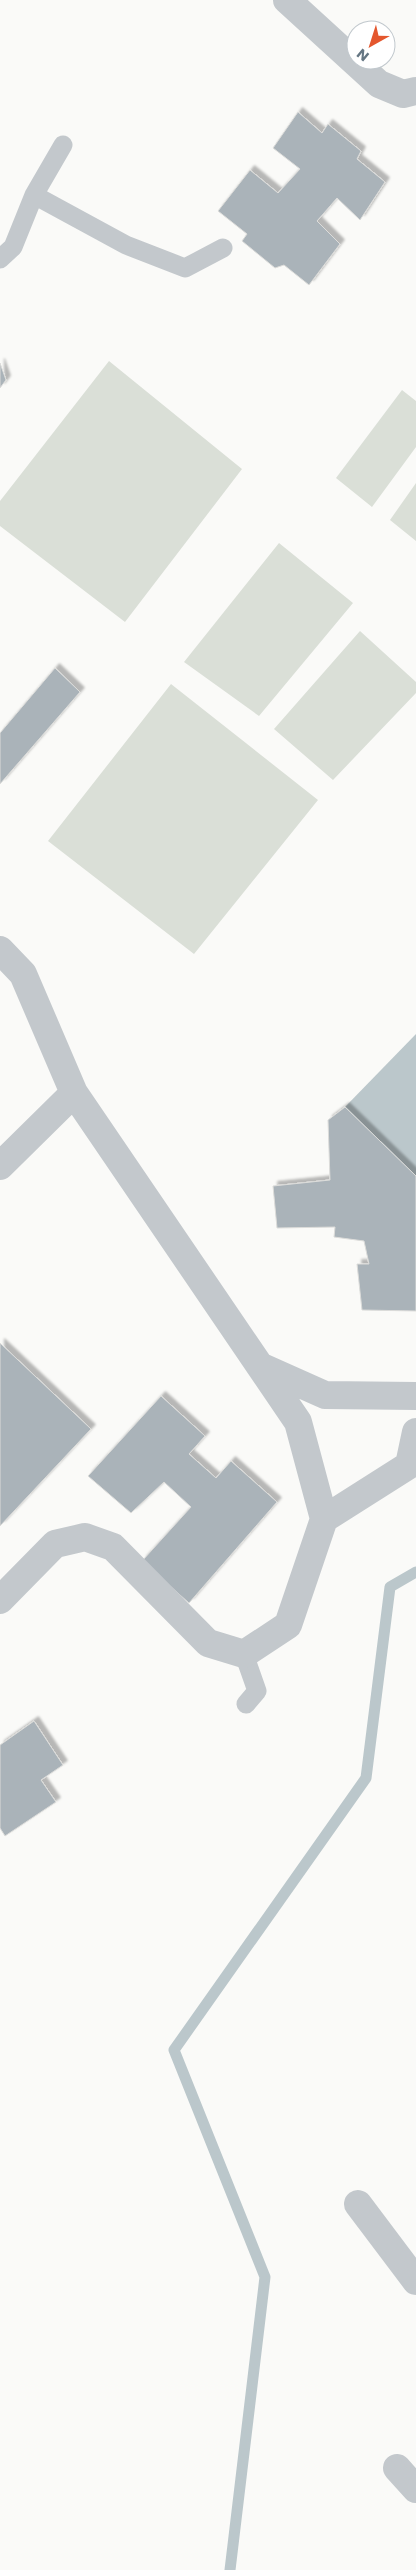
<svg xmlns="http://www.w3.org/2000/svg" width="416" height="2570" font-family="Poppins,sans-serif">
  <style>
    .green { fill: #dadfd7 }
    .water { fill: #bbc7cb }
    .lines { fill: none; stroke-linecap: round; stroke-linejoin: round }
    .stream { stroke: #bbc7cb; stroke-width: 11 }
    .building { fill: #aab3b9; stroke: #dcdcda; filter: url(#shadow) }
    .service { stroke: #c3c8cc; stroke-width: 19 }
    .minor { stroke: #c3c8cc; stroke-width: 28 }
  </style>
  <defs>
    <filter id="shadow"><feDropShadow dx="4.5" dy="-4.5" stdDeviation="1" flood-color="#0004"/></filter>
  </defs>
  <rect width="100%" height="100%" fill="#fafaf8"/>
  <path class="green" d="M109,361L242,469L125,622L0,526V501Z
    M402,390L416,401V447L372,507L336,478Z
    M416,483V541L390,520Z
    M279,543L353,603L259,716L184,662Z
    M360,631L416,682V693L333,780L274,729Z
    M171,684L318,800L194,954L48,841Z"/>
  <path class="water" d="M416,1034V1176L345,1107Z"/>
  <g class="lines">
    <path class="stream" d="M230,2570L265,2277L174,2050L366,1778L390,1587L416,1572"/>
  </g>
  <path class="building" d="M298,112L322,133L328,124L361,151L357,159L385,182L360,220L337,198L317,221L340,244L309,285L284,265L275,268L242,241L247,234L218,211L250,170L278,193L300,169L273,148Z
    M0,363L6,380L0,388Z
    M55,668L80,692L0,784V733Z
    M345,1107L416,1176V1311L362,1310L357,1264H369L364,1241L334,1237L335,1227L277,1228L273,1186L330,1180L328,1120Z
    M0,1343L91,1429L0,1526Z
    M161,1396L205,1436L189,1454L216,1478L231,1461L277,1502L189,1603L142,1561L191,1507L164,1482L131,1513L88,1476Z
    M34,1721L63,1765L41,1780L56,1802L5,1836L0,1828V1745Z"/>
  <g class="lines">
    <path class="service" d="M34,195L126,245L185,268L223,248
      M0,259L13,247L34,195L63,145
      M244,1654L257,1691L246,1704"/>
    <path class="minor" d="M287,0L379,84L403,94L416,91
      M0,950L23,974L74,1093L0,1166
      M260,1366L325,1395L416,1396
      M324,1519L409,1465L416,1432
      M0,1600L55,1544L85,1537L113,1547L208,1643L244,1654L288,1625L324,1519L298,1422L74,1093
      M358,2204L416,2281
      M397,2468L416,2489"/>
  </g>
  <g transform="translate(371 45) rotate(219)"><circle r="24" fill="#ffffff" stroke="#c1c8cd"/>
  <path d="M0-4L9 19L0 12L-9 19Z" fill="#e4572e"/>
  <text y="-8" font-size="14" font-weight="bold" text-anchor="middle" fill="#657683">N</text>
  </g>
</svg>
